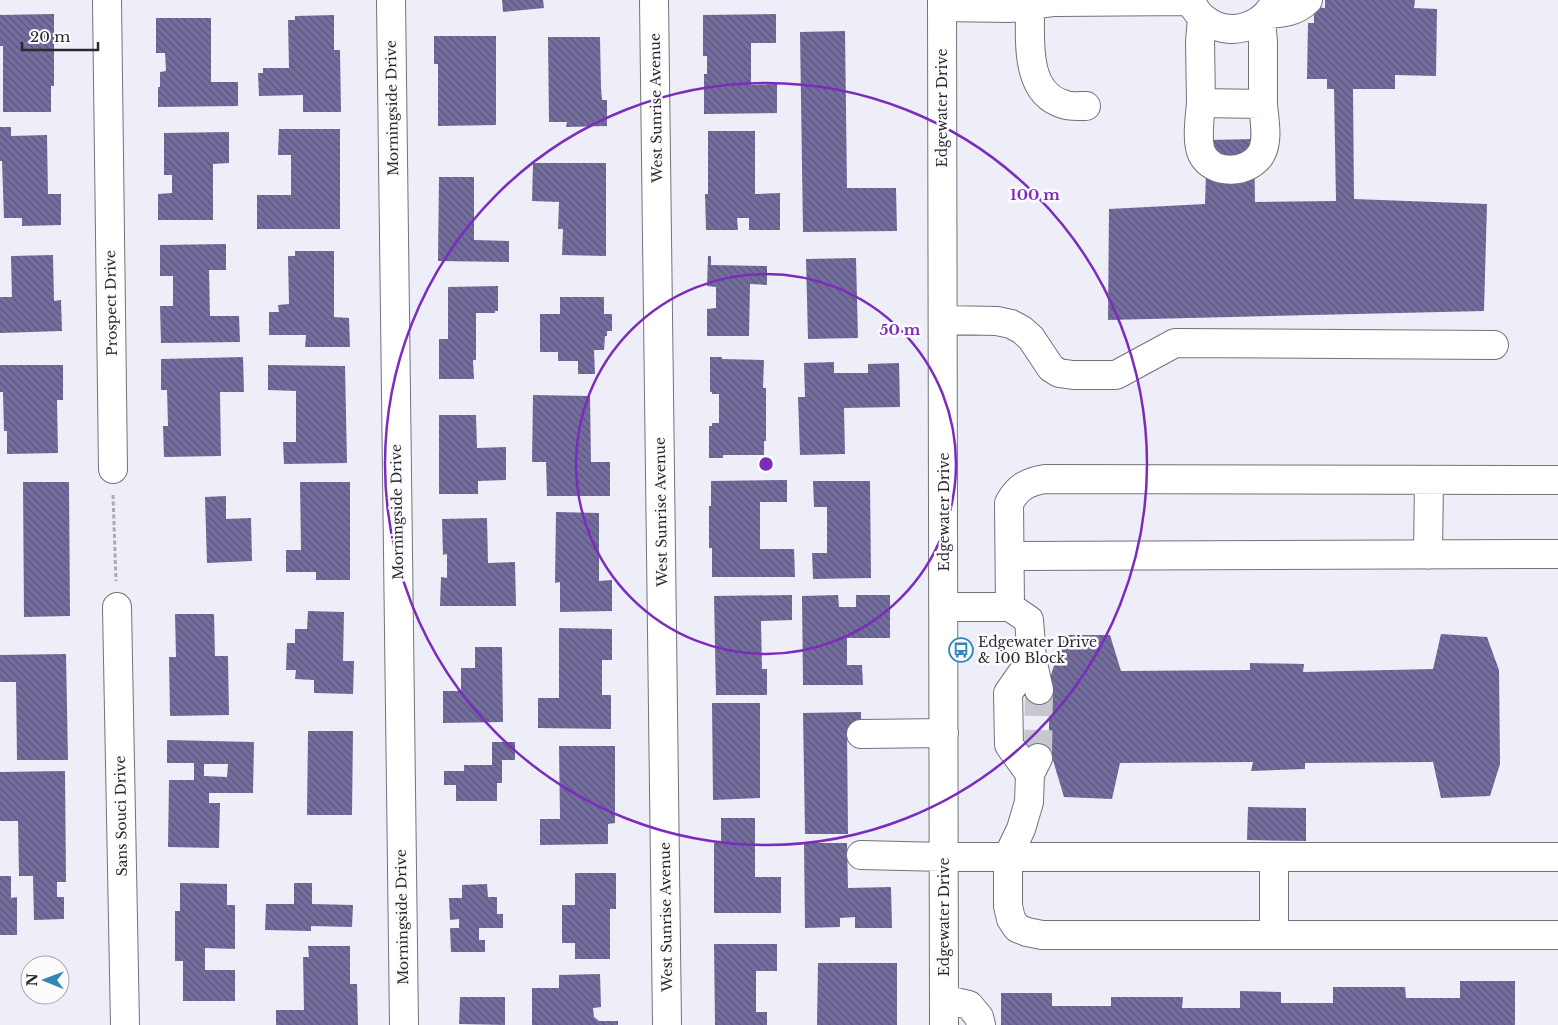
<svg xmlns="http://www.w3.org/2000/svg" width="1558" height="1025" font-family="'Libre Baskerville',serif">
  <style>
    .building { fill: url(#building-back-hatch); fill-rule: evenodd }
    .lines { fill: none; stroke-linecap: round; stroke-linejoin: round }
    .minor-tunnel { stroke: #c7c7d0; stroke-width: 28; stroke-dasharray: 28 14; stroke-linecap: butt }
    .minor-casing { stroke: #73727b; stroke-width: 30 }
    .path { stroke: #aaaab2; stroke-width: 3; stroke-dasharray: 4 2.5; stroke-linecap: butt }
    .minor { stroke: #fff; stroke-width: 28 }
    .ring { fill: none; stroke: #7b2cbf; stroke-width: 2.5 }
    .labels { text-anchor: middle; stroke-width: 5; stroke-linejoin: round; paint-order: stroke }
    .street-label { font-size: 14px; fill: #2a2a2e; stroke: #fcfcfe }
    .poi-label { font-size: 14px; fill: #2a2a2e; stroke: #fcfcfe; text-anchor: start }
    .centre { fill: #7b2cbf; stroke: #fcfcfe; stroke-width: 2.5 }
    .ring-label { font-size: 15px; text-anchor: middle; font-weight: bold; fill: #7b2cbf; stroke: #fcfcfe; stroke-width: 5; stroke-linejoin: round; paint-order: stroke }
  </style>
  <defs>
    <pattern id="building-back-hatch" width="6" height="6" patternUnits="userSpaceOnUse" patternTransform="scale(1.25)"><rect width="6" height="6" fill="#736e9e"/><path d="M-1 5l2 2M0 0l6 6M5-1l2 2" fill="none" stroke="#5a567a"/></pattern>
  </defs>
  <rect width="100%" height="100%" fill="#eeeef8"/>
  <path class="building" d="M502,0H543L544,8L503,12Z
    M1325,0H1415L1414,8L1437,9L1436,76L1395,75V89H1353L1354,199L1487,204L1484,311L1108,320L1109,209L1205,204L1207,140L1254,139L1255,202L1336,201L1334,89H1327V79H1307L1308,23H1314V7L1325,8Z
    M54,14V86H51V112H3V46H0V15Z
    M776,14V43H751V85L777,84V113L704,114V74H707V56H703V15Z
    M334,15V50H340L341,112H303V95L259,96L258,73H263V68H289L288,20H295V16Z
    M156,18H211V82H238V106L158,107V87H160V72L166,71L165,53H156Z
    M845,31L847,188H896L897,231L803,232L800,32Z
    M434,36H496V125L438,126V64H434Z
    M548,37H600L601,88L602,100H607V126L566,127L567,122H549Z
    M0,127H11V136L47,135L48,194H61V225L22,226V218H4L2,161H0Z
    M279,129H340V229H257V195H291V155H278Z
    M708,131H755V194L780,193V230H749V218H737L738,230H706L705,194H708Z
    M229,132V163L213,164V220H158V194L172,193V175H164V133Z
    M533,163H606V256L562,255L563,229H558L559,202L532,201Z
    M439,177H474V240L509,241V262L438,261Z
    M226,244V270H209L210,316H239L240,342L161,343L160,306H173V276H160V245Z
    M295,251H334V317L349,318L350,347H305L306,335H269V312H279L278,305L289,304L288,256H295Z
    M53,255L54,301L61,300L62,331L0,333V297H12L11,256Z
    M708,256H711V265L767,266V285L750,284L749,336H707V309L716,308V287L707,286Z
    M856,258L858,338L808,339L806,259Z
    M498,286V311H495V313H476V360H473L474,379H439V339H448V287Z
    M560,297H604V314H612V331H607V336H605L604,350H594L595,374H578V361H558V352H540V314H560Z
    M243,357L244,392H220L221,456L164,457L163,426H168L167,390H161V359Z
    M710,357H722V359L764,360L763,388H766V441H764V455H723V458H709V426H712V423H719V394H712V392H710Z
    M834,362V373H868V364L899,363L900,407L844,408L845,454L800,455L798,397H805L804,363Z
    M0,365H63V400H57L58,453L7,454V431H4L3,392H0Z
    M268,365L345,366L347,463L284,464L283,442H296V391L268,390Z
    M533,395L590,396L591,462H610V496H547L546,462H532Z
    M439,415H476L477,448L506,447V480L478,481V494H439Z
    M787,480V502H760V549H794L795,577H712V548H709V506H711V481Z
    M813,481H870L871,578L813,579L812,553H827V507H814Z
    M23,482H69L70,616L24,617Z
    M300,482H350V580H316V572H286V550H301Z
    M226,496V519L251,518L252,561L207,563L205,497Z
    M556,512L599,513V581L612,580V611L560,612V582L555,583Z
    M487,518L488,563L515,562L516,606H440L441,577L447,578V554L443,555L442,519Z
    M792,595V620L761,621L762,669H767V695H716L714,596Z
    M838,595L839,607H856V595H890V638H847V665H862L863,685H803L802,596Z
    M308,611L344,612L343,661H354L353,694L314,693V680L295,679L296,670H286L287,643H295V629H307Z
    M175,614H214L215,656H228L229,715L170,716L169,657H176Z
    M559,628L612,629V660H602V695H611V729L538,728V698H559Z
    M1441,634L1487,637L1499,670L1500,764L1490,796L1441,798L1433,762L1305,763V769L1251,771L1253,762L1120,763L1112,799L1064,797L1049,747V682L1063,635H1110L1121,671L1250,670V663L1304,664L1303,672L1433,669Z
    M475,647H502L503,722L443,723V691H461V668H475Z
    M66,654L68,760H17L16,682H0V655Z
    M712,703H760V798L713,800Z
    M861,712V729L847,730L848,834H805L803,713Z
    M308,731H353L352,815H307Z
    M167,740L254,742L253,793H209V803H220L219,848L168,847L169,780H194V763H167ZM204,764H228L227,777L204,776Z
    M492,742H515V760H502V783H497V801H456V785H444V771H464V765H492Z
    M559,746H615V823L608,824V844L540,845V819H560Z
    M65,771L66,882H57V897H64V919L34,920L33,876H19L18,821H0V772Z
    M1248,807L1306,808V841L1247,840Z
    M721,818H755V877H781V913H714V843H721Z
    M804,843H847L848,888L891,887L892,928H855V917L840,918V927L805,928Z
    M575,873H616V909H610V959H575V943H562V905H575Z
    M0,876H11V898L17,897V935H0Z
    M180,883L227,884V905H235V949L205,948V970H235V1001H183V961H175V911H180Z
    M294,883H312V904L353,905L352,927L311,926V931L265,930L266,904H294Z
    M487,884L488,897H497V914H503V928H479V940H485V952H451L450,928H459V919L450,920L449,898H462V885Z
    M714,944H777V971H756V1012H767V1025H715Z
    M308,946H350V984H357L358,1025H276V1010H304L303,957H309Z
    M818,963H897V1025H817Z
    M600,974L601,1007L593,1008L594,1017L599,1021H618V1025H532V988H559V975Z
    M1460,981H1515V1025H1001V993H1052V1006H1111V997H1183L1182,1008H1240V991L1281,992V1003H1333V987H1405L1406,998H1460Z
    M460,997H505V1025L459,1024Z"/>
  <g class="lines">
    <path class="minor-tunnel" d="M1038,758L1039,690"/>
    <g class="minor-casing">
      <path id="minor" d="M107,0L113,469
        M391,0L404,1025
        M654,0L667,1025
        M942,0L944,1025
        M1030,0C1031,32 1022,92 1063,104C1070,107 1078,106 1086,106
        M1193,6C1196,10 1199,15 1203,18C1228,39 1263,28 1276,0
        M942,7L1010,8L1054,2L1190,1
        M1267,14C1284,13 1296,12 1308,0
        M1202,18L1200,42L1201,103L1263,104V42L1261,20
        M1201,103C1200,116 1196,142 1202,154C1213,176 1249,174 1261,154C1269,140 1264,119 1263,104
        M943,320L997,321L1011,324L1022,330L1031,338L1051,368L1059,373L1073,375H1116L1175,343L1494,345
        M1428,555L1429,480
        M1010,556L1558,554
        M117,607L125,1025
        M944,607H1010L1029,620L1032,659L1039,690
        M1010,607L1009,503C1018,487 1027,482 1045,479L1558,480
        M861,734L944,733
        M1038,758L1030,774L1029,802L1021,829L1008,856V906L1011,919L1017,928L1027,932L1042,935H1558
        M1030,774L1009,745L1008,693L1032,659
        M861,855L944,857H1558
        M1274,935V857
        M944,999L969,1005L979,1017L981,1025"/>
    </g>
    <path class="path" d="M113,495L116,581"/>
    <use href="#minor" class="minor"/>
  </g>
  <g class="ring">
    <circle cx="766" cy="464" r="190"/>
    <circle cx="766" cy="464" r="381"/>
  </g>
  <defs>
    <g id="bus-ring" transform="scale(1.25)"><circle r="9.5" fill="#fcfcfe" stroke="#3286b6" stroke-width="1.5"/><path d="M-5-6H5V4H4V6H2V4H-2V6H-4V4H-5ZM-3.5-4V0h7V-4ZM-3.5 1.2v1.5H-2V1.2ZM2 1.2v1.5H3.5V1.2Z" fill="#3286b6"/></g>
  </defs>
  <g fill-rule="evenodd">
    <use href="#bus-ring" x="961" y="650"/>
  </g>
  <g class="labels">
    <g class="street-label">
      <text transform="translate(392 108) rotate(-91)" y="5">Morningside Drive</text>
      <text transform="translate(656 108) rotate(-91)" y="5">West Sunrise Avenue</text>
      <text transform="translate(942 108) rotate(-90)" y="5">Edgewater Drive</text>
      <text transform="translate(111 303) rotate(-91)" y="5">Prospect Drive</text>
      <text transform="translate(397 512) rotate(-91)" y="5">Morningside Drive</text>
      <text transform="translate(661 512) rotate(-91)" y="5">West Sunrise Avenue</text>
      <text transform="translate(944 512) rotate(-90)" y="5">Edgewater Drive</text>
      <text transform="translate(121 816) rotate(-91)" y="5">Sans Souci Drive</text>
      <text transform="translate(402 917) rotate(-91)" y="5">Morningside Drive</text>
      <text transform="translate(666 917) rotate(-91)" y="5">West Sunrise Avenue</text>
      <text transform="translate(944 917) rotate(-90)" y="5">Edgewater Drive</text>
    </g>
    <g class="poi-label">
      <text x="978" y="647">Edgewater Drive<tspan x="978" dy="16">&amp; 100 Block</tspan></text>
    </g>
  </g>
  <circle cx="766" cy="464" r="8" class="centre"/>
  <g class="ring-label">
    <text x="1035" y="200">100 m</text>
    <text x="900" y="335">50 m</text>
  </g>
  <g transform="translate(45 980) rotate(271)"><circle r="24" fill="#fcfcfe" stroke="#a8a8ab"/>
  <path d="M0-4L9 19L0 12L-9 19Z" fill="#3286b6"/>
  <text y="-8" font-size="14" font-weight="bold" text-anchor="middle" fill="#2a2a2e">N</text>
  </g>
  <path d="M22 42v8h76v-8" fill="none" stroke="#2a2a2e" stroke-width="2.5"/>
  <text x="30" y="42" font-size="15" fill="#2a2a2e" stroke="#fcfcfe" stroke-width="4" paint-order="stroke">20 m</text>
</svg>
